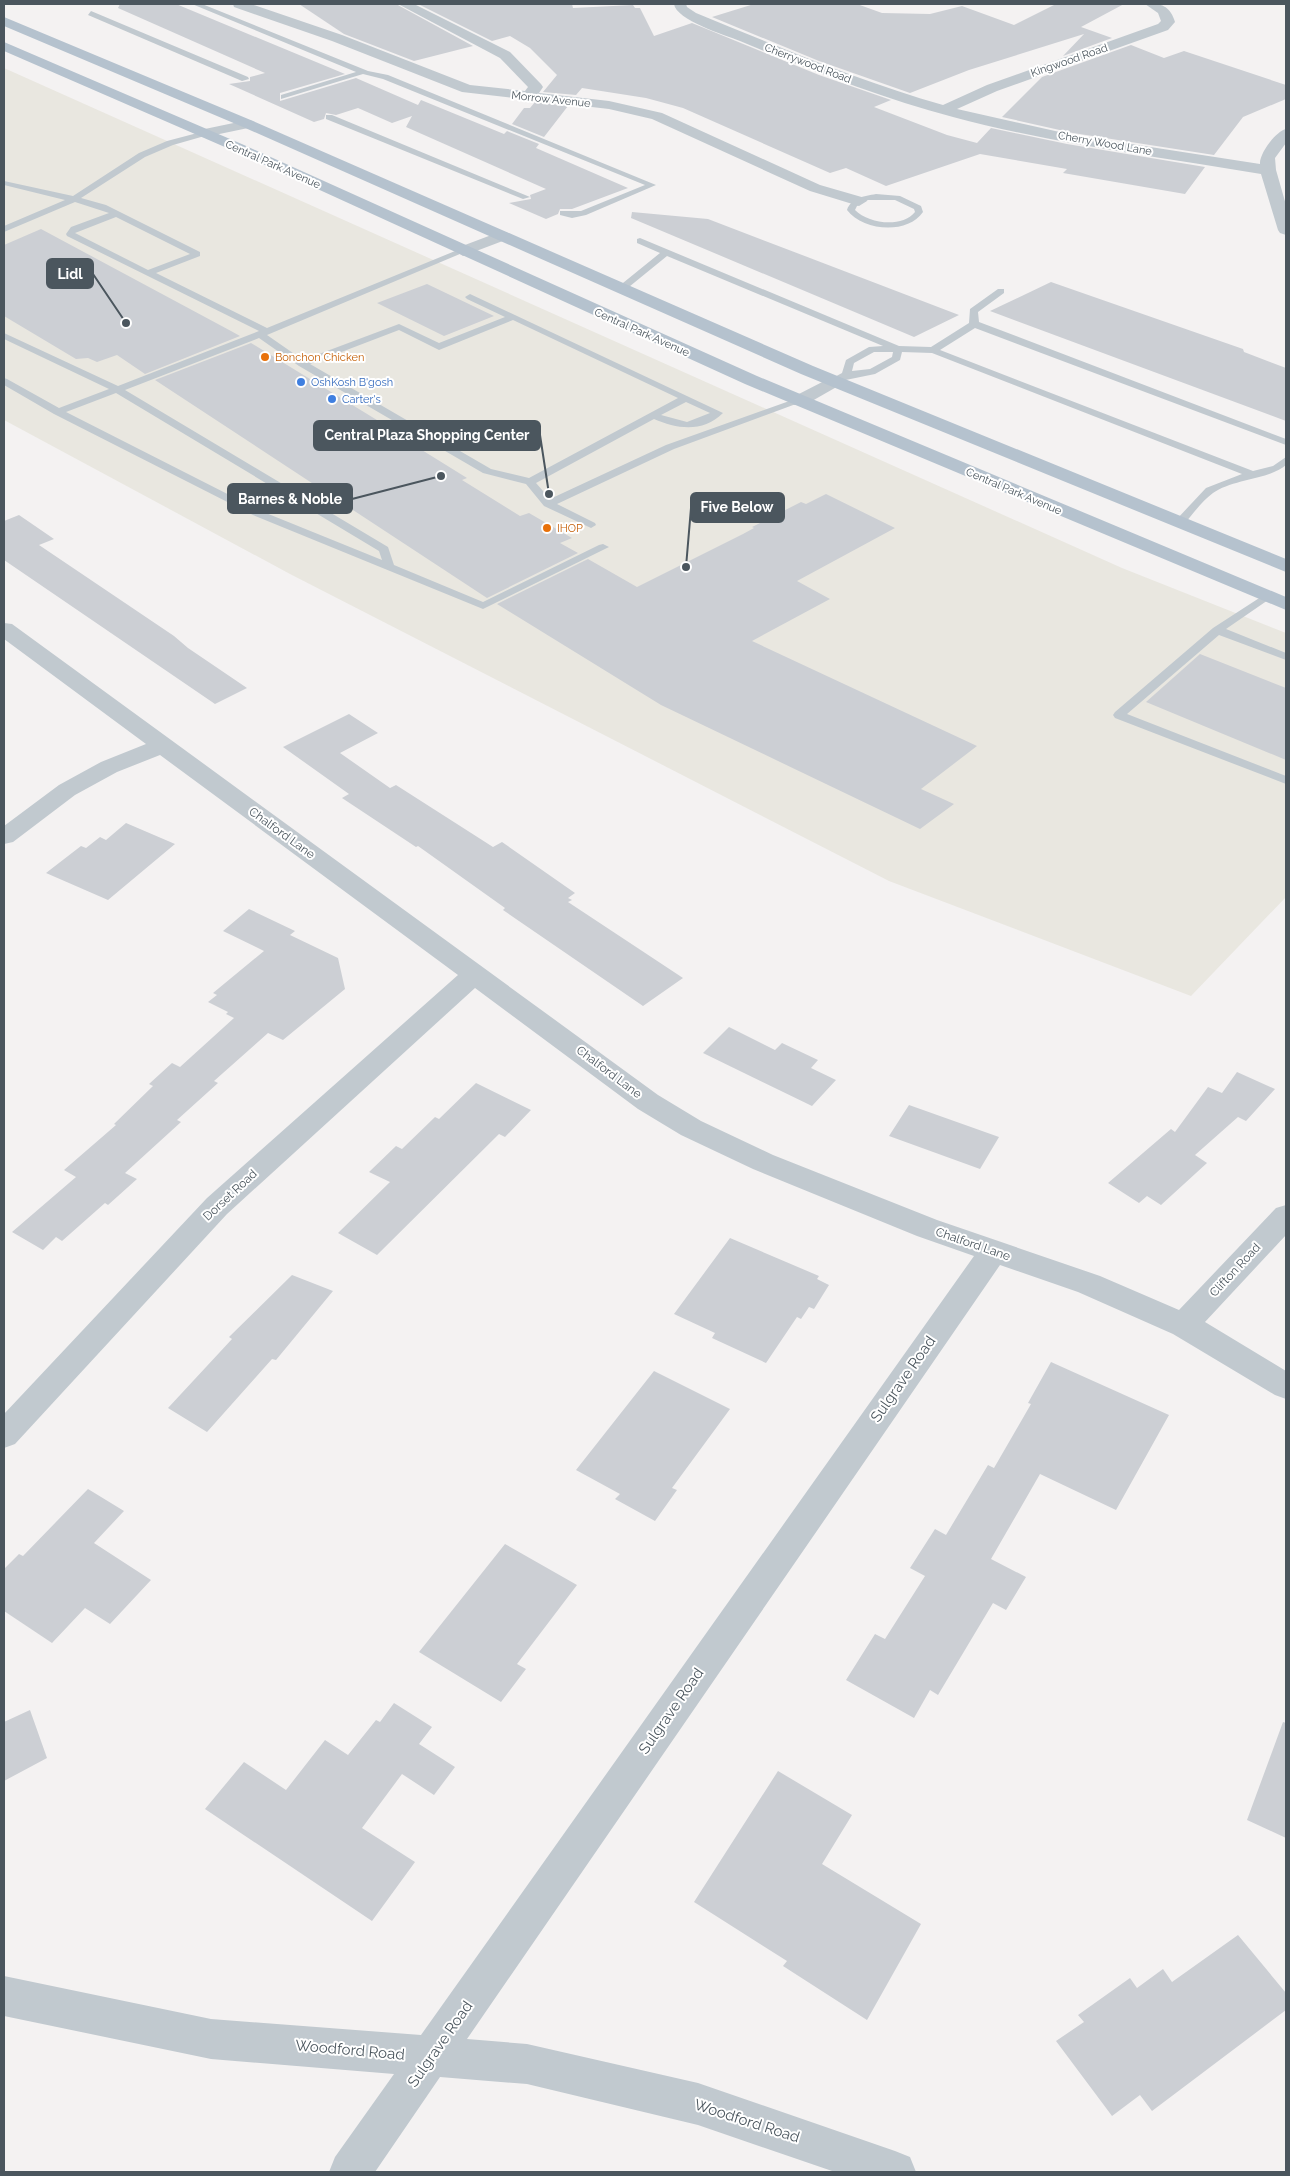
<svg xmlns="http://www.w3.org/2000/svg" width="1290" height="2176" font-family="Raleway,sans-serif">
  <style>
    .commercial { fill: #e9e7e0 }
    .building { fill: #cccfd4 }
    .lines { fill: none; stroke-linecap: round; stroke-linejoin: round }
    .service { fill: #c1c9cf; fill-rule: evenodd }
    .minor { fill: #c1c9cf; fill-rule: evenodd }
    .primary { fill: #b5c2ce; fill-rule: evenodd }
    .food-dot { fill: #e8710a; stroke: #fff; stroke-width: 2 }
    .shop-dot { fill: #3f7fe0; stroke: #fff; stroke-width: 2 }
    .labels { text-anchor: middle; stroke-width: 4; stroke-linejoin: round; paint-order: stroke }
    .far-street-label { font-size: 11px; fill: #4b565e; stroke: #fff }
    .far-food-label { font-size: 11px; fill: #c56008; stroke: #fff; text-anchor: start }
    .far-shop-label { font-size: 11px; fill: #366cbe; stroke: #fff; text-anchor: start }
    .street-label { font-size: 12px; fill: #4b565e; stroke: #fff }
    .near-street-label { font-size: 15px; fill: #4b565e; stroke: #fff }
    .leader { fill: none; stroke: #4b565e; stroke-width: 2 }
    .callout-dot { fill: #4b565e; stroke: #fff; stroke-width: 2 }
    .callout { fill: #4b565e; stroke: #4b565e; stroke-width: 2 }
    .callout-label { font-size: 14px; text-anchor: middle; font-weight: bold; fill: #fff }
  </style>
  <rect width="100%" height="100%" fill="#f4f2f2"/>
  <path class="commercial" d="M4,68L1122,568L1286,633V897L1191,996L889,881L290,574L4,420Z"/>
  <path class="building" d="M120,4H176L345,74L280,93V101L356,78L418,105L421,100L504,134L507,131L539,144L536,148L628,188L572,209H560L558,214L546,219L509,203L531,199L530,195L546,189L406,127L412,116L392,123L358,108L336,115L326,113L324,119L314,122L229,84L250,81V77L265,73L118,8Z
    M299,4H396L473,46L414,61L344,34Z
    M418,4H572L573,8L633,5L635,8H640L654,36L692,23L819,75L891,100L874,107L947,135L977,143L991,128L1067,144L1205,167L1185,194L1063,173L1067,169L980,154L886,186L846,168L830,173L683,108L646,98L582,88L576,95L543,92L557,75L530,48L510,36L492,41Z
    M754,4H857L882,13L930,14L962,6L1014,25L1056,4H1124L1081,27L1112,38L1063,56L1084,34L969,70L910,93L819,61L712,17Z
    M1131,45L1164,58L1184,51L1286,85V99L1243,117L1214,155L1073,133L1002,117L1042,77Z
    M535,102L568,106L544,137L512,124L524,108H530Z
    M632,212L708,219L959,315L914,337L631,218Z
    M41,229L231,331L240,336L145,374L117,355L97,362L88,358L76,359L4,316V245Z
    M1051,282L1243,349L1244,352L1286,368V421L990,311Z
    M427,284L448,294L494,316L444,336L377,303Z
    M251,343L390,428L388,429L467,478L462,480L520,516L529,513L572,538L560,543L578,553L487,598L155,380Z
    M826,494L895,528L797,581L830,599L752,641L977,746L921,789L954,804L920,829L661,705L497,604L588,559L637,587L743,534L754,528L752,527L801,502L806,504Z
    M19,515L54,539L39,545L174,636L188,648L247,688L215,704L4,560V521Z
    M1200,654L1286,688V760L1146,702Z
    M349,714L378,733L340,753L390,788L396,785L493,847L502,842L575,893L568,898L572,900L568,902L683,978L643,1006L503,910L505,908L418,846L416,847L342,798L349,794L283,747Z
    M126,823L175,844L108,900L46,873L81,846L86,848L100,837L106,840Z
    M249,909L295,931L290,935L338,958L345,989L283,1040L268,1033L214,1081L218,1083L177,1120L181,1122L125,1173L137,1179L108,1205L105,1203L62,1241L56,1237L43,1250L12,1232L76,1177L64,1170L116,1125L114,1124L153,1086L149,1084L172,1063L180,1067L234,1018L226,1014L228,1012L208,1002L217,995L213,993L264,951L223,931Z
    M729,1027L775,1050L782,1043L818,1060L811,1068L836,1080L812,1106L703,1053Z
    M1237,1072L1275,1089L1246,1121L1238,1117L1195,1155L1207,1163L1161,1205L1147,1196L1139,1203L1108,1183L1171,1129L1175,1132L1208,1087L1222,1093Z
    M476,1083L531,1110L505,1137L499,1134L377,1255L338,1233L390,1182L369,1172L396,1146L402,1149L435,1117L439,1119Z
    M909,1105L999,1137L980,1169L889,1136Z
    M730,1238L819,1276L817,1279L829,1285L814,1309L809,1307L801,1319L797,1317L766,1363L712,1338L715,1333L674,1314Z
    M292,1275L333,1291L276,1360L272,1359L207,1432L168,1408L232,1339L229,1337Z
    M1051,1362L1169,1415L1116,1510L1040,1474L991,1559L1026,1577L1006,1610L993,1603L938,1695L930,1690L914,1718L846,1680L875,1634L885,1639L925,1576L910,1568L935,1529L946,1535L988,1465L994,1468L1031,1404L1028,1403Z
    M654,1371L730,1409L672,1488L677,1490L655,1521L615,1499L620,1494L576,1470Z
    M88,1489L124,1511L94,1543L151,1580L110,1624L85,1608L52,1643L4,1611V1569L19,1554L23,1556Z
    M505,1544L577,1585L517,1664L526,1669L501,1702L419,1652Z
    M394,1703L432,1727L419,1744L455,1767L434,1795L402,1774L362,1828L415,1862L372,1921L205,1809L244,1762L286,1790L325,1740L348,1755L376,1720L380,1722Z
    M30,1710L47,1758L4,1781V1722Z
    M1283,1722L1286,1723V1838L1247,1820Z
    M778,1771L852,1815L822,1864L921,1924L867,2020L783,1966L787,1961L694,1902Z
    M1238,1935L1286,1993V2010L1152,2111L1140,2095L1112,2116L1056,2041L1084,2022L1078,2015L1130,1978L1137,1988L1163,1969L1172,1982Z"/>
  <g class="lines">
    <path class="service" d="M192,4H202L368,71L388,75L656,185L586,215L572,218L560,215V211H581L645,185L383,79L363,74L281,99V95L356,72Z
      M91,11L248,77L249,79L242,81L88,15Z
      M326,115H332L530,197L523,199L326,119Z
      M205,131H208V135L173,145L145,157L81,198L106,205L200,252V256L156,273L267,328L460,249L467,251L267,335L303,360L399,324L439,343L505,317L467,299L465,297L470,294L723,413C703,433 677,429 654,419L536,483L550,499L666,445L795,399L804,401L674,449L557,504L595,523L596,525L591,528L544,506L526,484L483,473L299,366L259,338L125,390L388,547L394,565L483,602L599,545L603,544L609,547L483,609L253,515L54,414L4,385V378L7,379L59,408L109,389L4,339V333L118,386L259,331L67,236L66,234L71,227L109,213L75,202L4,232V226L65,200L4,185V181L73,196L139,153L167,141ZM116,217L190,254L148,270L75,233ZM513,320L678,398L529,478L491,469L310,364L399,330L439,350ZM116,393L379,551L382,560L261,511L66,412ZM686,402L710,413L687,422L661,415Z
      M876,194L900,196L921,206L923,212C907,235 863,231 847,210C851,198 864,196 876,194ZM868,200H895L914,209L915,212C902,228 869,224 855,210L857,206Z
      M640,238L899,346L931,347L969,323L970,309L998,289H1004V293L978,312L979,322L1286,439V445L975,328L940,350L1253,471L1273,466L1286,457V465C1271,479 1232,479 1213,493C1202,501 1193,514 1184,524H1176V520L1206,488L1242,474L932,353L902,352L900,360L875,374L831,383V379L842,373L846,360L869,347L883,346L667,256L624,291H618V287L660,253L637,243V239ZM874,352H893L892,357L870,369L852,371L854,363Z
      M1267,593L1271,594V598L1226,629L1286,653V660L1219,635L1127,714L1286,776V784L1115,718L1113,715L1115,712L1213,628Z"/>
    <path class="minor" d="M233,4H251L342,35L470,85L525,91L528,87L500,58L398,4H414L510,52L541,84L543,87L539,93L609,101L662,113L820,185L865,198L867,201L859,206L810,191L652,119L609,109L462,92L332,41L234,7Z
      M674,4H686L687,7L696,13C777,46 858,81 943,105L987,85L1158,24L1161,21L1158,13L1145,4C1160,3 1170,5 1175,22L1168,30L997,91L957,109L1073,135L1260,164C1259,154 1276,131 1286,129V143L1275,158L1276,170L1286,205V235L1280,233L1278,230L1261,174C1158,157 1054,144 953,117C881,98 810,70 740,41C725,35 676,20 674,4Z
      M248,120L253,121L255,124L253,127L205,137L198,133L200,130Z
      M502,231L508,233L510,236L508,239L463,256L455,251L457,248Z
      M834,376L840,377L843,381L840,385L805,405H793L790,401L793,397Z
      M4,623L12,624L658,1095L701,1121L773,1155L937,1220L1100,1276L1179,1310L1276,1208L1286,1205V1235L1205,1322L1286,1371V1399L1275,1395L1173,1334L1078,1292L1000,1265L467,2039L527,2044L698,2083L895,2151L910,2157L916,2172H835L698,2125L527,2084L440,2077L375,2172H329L335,2157L394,2074L211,2059L4,2016V1976L211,2019L421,2035L974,1256L917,1236L753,1169L681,1135L638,1109L475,988L227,1214L15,1444L4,1448V1414L207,1198L458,975L160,755L117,772L75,795L13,842L4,844V826L59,785L101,762L146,744L4,639Z"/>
    <path class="primary" d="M4,17L253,121L813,366L1286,559V572L801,374L243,127L4,26Z
      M4,42L244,145L757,376L1286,597V610L745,384L234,151L4,51Z"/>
  </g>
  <g class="food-dot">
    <circle cx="265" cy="357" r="5"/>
    <circle cx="547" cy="528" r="5"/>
  </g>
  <g class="shop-dot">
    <circle cx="301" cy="382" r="5"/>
    <circle cx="332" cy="399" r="5"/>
  </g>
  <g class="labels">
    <g class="far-street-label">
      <text transform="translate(1069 60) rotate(-19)" y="4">Kingwood Road</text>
      <text transform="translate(808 63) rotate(21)" y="4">Cherrywood Road</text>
      <text transform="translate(551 99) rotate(6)" y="4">Morrow Avenue</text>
      <text transform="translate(1105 143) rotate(10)" y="4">Cherry Wood Lane</text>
      <text transform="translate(273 164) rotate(24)" y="4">Central Park Avenue</text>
      <text transform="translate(642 332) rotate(24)" y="4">Central Park Avenue</text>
      <text transform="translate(1014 491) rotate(23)" y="4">Central Park Avenue</text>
    </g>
    <g class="far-food-label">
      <text x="275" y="361">Bonchon Chicken</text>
      <text x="557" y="532">IHOP</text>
    </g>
    <g class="far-shop-label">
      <text x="311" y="386">OshKosh B'gosh</text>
      <text x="342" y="403">Carter's</text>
    </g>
    <g class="street-label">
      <text transform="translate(282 833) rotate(36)" y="4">Chalford Lane</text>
      <text transform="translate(609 1072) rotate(37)" y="4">Chalford Lane</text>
      <text transform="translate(230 1195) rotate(-43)" y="4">Dorset Road</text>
      <text transform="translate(973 1244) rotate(19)" y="4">Chalford Lane</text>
      <text transform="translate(1235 1270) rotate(-47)" y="4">Clifton Road</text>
    </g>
    <g class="near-street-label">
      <text transform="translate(903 1379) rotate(-55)" y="5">Sulgrave Road</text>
      <text transform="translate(671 1711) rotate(-55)" y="5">Sulgrave Road</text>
      <text transform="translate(440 2044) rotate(-55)" y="5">Sulgrave Road</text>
      <text transform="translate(350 2050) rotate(5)" y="5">Woodford Road</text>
      <text transform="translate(747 2121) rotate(18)" y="5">Woodford Road</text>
    </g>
  </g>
  <path class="leader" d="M126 323L93 274M549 494L540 435M441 476L352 499M686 567L691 508"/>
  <g class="callout-dot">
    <circle cx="126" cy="323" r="5"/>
    <circle cx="549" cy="494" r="5"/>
    <circle cx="441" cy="476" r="5"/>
    <circle cx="686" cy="567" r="5"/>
  </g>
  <g class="callout">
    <rect x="47" y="259" width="46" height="29" rx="5"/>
    <rect x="314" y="421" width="226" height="29" rx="5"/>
    <rect x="228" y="484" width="124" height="29" rx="5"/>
    <rect x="691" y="493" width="93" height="29" rx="5"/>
  </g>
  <g class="callout-label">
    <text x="70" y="279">Lidl</text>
    <text x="427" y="440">Central Plaza Shopping Center</text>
    <text x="290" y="504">Barnes &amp; Noble</text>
    <text x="737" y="512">Five Below</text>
  </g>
  <rect width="1290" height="2176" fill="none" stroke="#4b565e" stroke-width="10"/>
</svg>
